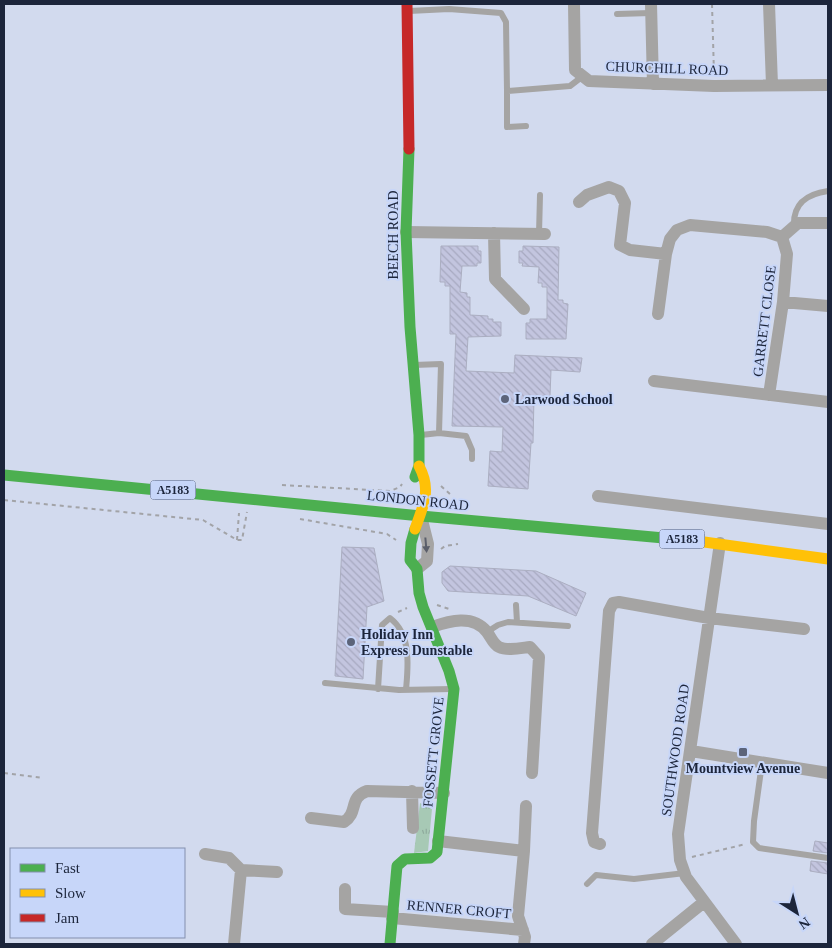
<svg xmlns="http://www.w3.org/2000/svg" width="832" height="948" font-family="'Times New Roman',serif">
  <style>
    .park { fill: url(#park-tufts) }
    .building { fill: url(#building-back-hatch); stroke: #abaec1 }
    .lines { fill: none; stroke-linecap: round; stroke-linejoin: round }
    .path { stroke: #a2a3a7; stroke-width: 2; stroke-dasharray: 4 4; stroke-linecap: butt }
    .lane { stroke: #a5a4a3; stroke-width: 6 }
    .street { stroke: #a5a4a3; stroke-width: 12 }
    .fast { stroke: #4caf50; stroke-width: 11 }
    .slow { stroke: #ffc107; stroke-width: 11 }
    .jam { stroke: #c62828; stroke-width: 11 }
    .oneway { fill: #5a5e6a }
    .poi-dot { fill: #5c647a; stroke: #c7d6f9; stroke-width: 2 }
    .labels { text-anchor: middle; stroke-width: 4; stroke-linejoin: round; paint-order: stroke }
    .shield { fill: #c7d6f9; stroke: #4f5a74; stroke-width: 1 }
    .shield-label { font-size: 12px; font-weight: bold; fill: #1c253b }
    .street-label { font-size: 14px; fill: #1c253b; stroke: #c7d6f9 }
    .poi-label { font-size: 14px; font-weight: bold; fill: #1c253b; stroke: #c7d6f9; text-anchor: start }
  </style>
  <defs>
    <pattern id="park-tufts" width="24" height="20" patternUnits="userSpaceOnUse" patternTransform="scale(1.25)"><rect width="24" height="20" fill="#a7c9b5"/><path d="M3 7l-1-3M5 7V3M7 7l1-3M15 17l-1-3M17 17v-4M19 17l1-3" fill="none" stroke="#8fac9d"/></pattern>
    <pattern id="building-back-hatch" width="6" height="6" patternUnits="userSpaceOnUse" patternTransform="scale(1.25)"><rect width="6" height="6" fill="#c3c5df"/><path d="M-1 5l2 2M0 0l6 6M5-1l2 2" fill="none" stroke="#a7a9c0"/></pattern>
  </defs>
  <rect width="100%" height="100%" fill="#d2daee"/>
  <path class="park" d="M420,803L432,809L428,851L414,853Z"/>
  <path class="building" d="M441,246H478V251H481V263H477V266H462L460,292L467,293V297H470V315L488,316V319H493V322H501V336L468,337L466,371L514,373L515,355L582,358L580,372L551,370L550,396H534L533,443H531L528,489L488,486L490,451L502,452L503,427L452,426L456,334H450V286H445V282H440Z
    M523,246L559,247L558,300H563V303L568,304L566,339H526V323H530V319H547V287H542V283H538L539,267L522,266L523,263H519V251H523Z
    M342,547L374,548L384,601L367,607L363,679L335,676Z
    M450,566L536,571L586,593L576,616L528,596L448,591L442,583V572Z
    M815,841L828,843V853L813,851Z
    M811,861L828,863V874L810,871Z"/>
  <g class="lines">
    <path class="path" d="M712,4L714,74
      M282,485L390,491L400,487L402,484
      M441,486L451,495
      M4,500L203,520L237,540H242L247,512
      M300,519L387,534L396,540
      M237,540L239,513
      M441,549L445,546L458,544
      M437,605L449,609
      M398,612L407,608
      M4,773L43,778
      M692,857L746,844"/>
    <path class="lane" d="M409,11L449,9L501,13L506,22L507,91
      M617,14L651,13
      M526,126L507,127V91L570,86L583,76
      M794,226C793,203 807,194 828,191
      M539,234L540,195
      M414,365L441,364L439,433L421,435
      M439,433L466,436L472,450V459
      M516,605L517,622
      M487,632L498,625L508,622L568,626
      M325,683L399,690L452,689
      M378,689L382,625L390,618C412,635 408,666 406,690
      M762,763L754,821L753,842L759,848L828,858
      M587,884L596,875L634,879L685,873"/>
    <path class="street" d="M574,4L575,70L589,81L714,86L828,85
      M651,4L653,84
      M769,4L772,85
      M579,202L587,195L609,187L619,191L625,203L620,245L630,250L666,254
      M406,232L545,234
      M494,233L495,279L524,309
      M782,237L798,223H827
      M783,302L828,306
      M658,314L666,254L670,239L677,230L690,225L767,232L782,237L787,254L783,302L769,395
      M654,381L828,402
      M598,496L828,524
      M720,543L678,834L680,860L686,877L736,944
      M417,569L427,561L428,544L421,516
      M432,627C449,621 473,614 487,632C491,637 493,644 499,647C507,651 521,648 530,647L539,657L532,773
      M691,751L828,773
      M412,791L413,828
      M311,818L344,822C359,812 348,798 367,791L444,793
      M438,841L524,851L518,916L525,937L524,944
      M600,844L594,842L592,833L609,611L613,603L619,602L709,618L804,629
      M524,851L526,806
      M205,854L229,858L241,870L277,872
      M345,889V909L393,912
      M392,918L523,930
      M234,944L241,870
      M652,944L704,902"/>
    <path class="fast" d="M409,149L406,232L410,327L419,435V466L415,477
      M4,475L421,516L697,541
      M390,944L397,866L405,859L430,858L437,852L454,689L449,671L423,607L419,593L417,569L410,560L411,543L415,529"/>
    <path class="slow" d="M415,529C423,506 432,490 419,466
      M697,541L828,559"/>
    <path class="jam" d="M407,4L409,149"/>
  </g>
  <defs><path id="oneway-solid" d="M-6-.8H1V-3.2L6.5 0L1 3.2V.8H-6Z" transform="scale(1.25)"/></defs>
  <use class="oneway" href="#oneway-solid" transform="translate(426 545) rotate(85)"/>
  <g class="poi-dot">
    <circle cx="505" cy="399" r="5"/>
    <circle cx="351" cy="642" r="5"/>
    <rect x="738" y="747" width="10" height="10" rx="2.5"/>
  </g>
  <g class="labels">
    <g class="shield">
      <rect x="150.5" y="480.5" width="45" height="19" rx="4"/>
      <rect x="659.5" y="529.5" width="45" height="19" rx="4"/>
    </g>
    <g class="shield-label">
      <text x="173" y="494">A5183</text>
      <text x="682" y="543">A5183</text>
    </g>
    <g class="street-label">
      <text transform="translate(667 68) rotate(2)" y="5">CHURCHILL ROAD</text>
      <text transform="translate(393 235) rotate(-90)" y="5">BEECH ROAD</text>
      <text transform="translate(764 321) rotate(-83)" y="5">GARRETT CLOSE</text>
      <text transform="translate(418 500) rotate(6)" y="5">LONDON ROAD</text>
      <text transform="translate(675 750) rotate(-82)" y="5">SOUTHWOOD ROAD</text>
      <text transform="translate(433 752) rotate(-84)" y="5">FOSSETT GROVE</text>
      <text transform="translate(459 909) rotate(5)" y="5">RENNER CROFT</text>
    </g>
    <g class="poi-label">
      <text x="515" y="404">Larwood School</text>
      <text x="361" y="639">Holiday Inn<tspan x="361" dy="16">Express Dunstable</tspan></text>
      <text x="743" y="773" text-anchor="middle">Mountview Avenue</text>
    </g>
  </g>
  <rect width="832" height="948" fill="none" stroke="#1c253b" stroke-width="10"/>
  <rect x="10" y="848" width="175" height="90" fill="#c7d6f9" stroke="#838fad"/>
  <rect x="20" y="864" width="25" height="8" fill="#4caf50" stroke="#838fad"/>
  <text x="55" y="873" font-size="15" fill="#1c253b">Fast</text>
  <rect x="20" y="889" width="25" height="8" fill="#ffc107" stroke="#838fad"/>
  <text x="55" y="898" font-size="15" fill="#1c253b">Slow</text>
  <rect x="20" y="914" width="25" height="8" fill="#c62828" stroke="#838fad"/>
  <text x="55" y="923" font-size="15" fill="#1c253b">Jam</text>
  <g transform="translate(797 913) rotate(144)" stroke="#c7d6f9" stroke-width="4" paint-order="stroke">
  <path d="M0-4L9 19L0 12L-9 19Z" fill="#1c253b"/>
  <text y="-8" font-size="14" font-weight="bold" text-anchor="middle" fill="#1c253b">N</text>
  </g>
</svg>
